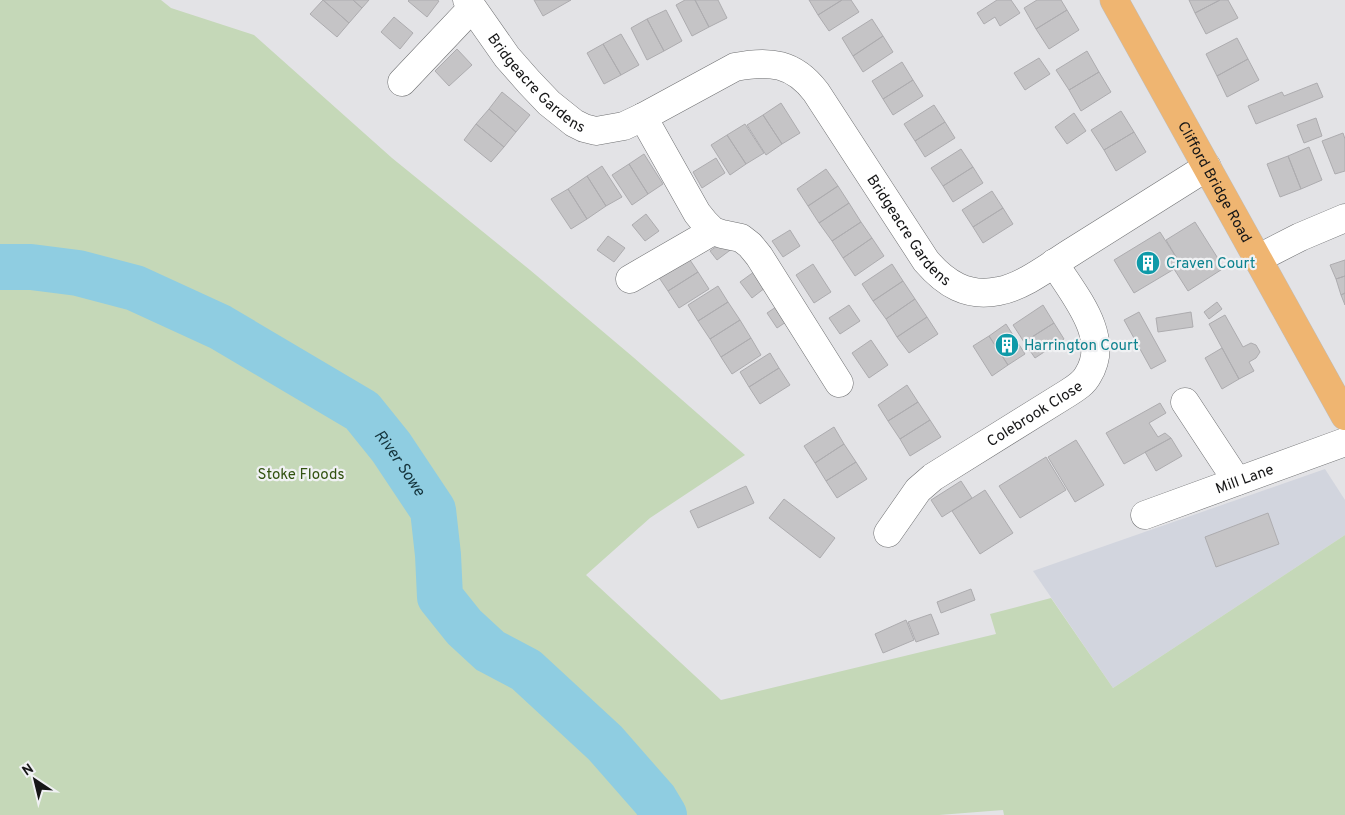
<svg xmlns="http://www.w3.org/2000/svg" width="1345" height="815" font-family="Overpass,sans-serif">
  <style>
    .built { fill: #d2d5de }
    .green { fill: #c5d8b8 }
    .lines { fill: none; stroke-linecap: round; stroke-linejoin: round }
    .river { stroke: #8fcde1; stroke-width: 46 }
    .building { fill: #c5c4c6; stroke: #adacaf }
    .minor-casing { stroke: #6f7072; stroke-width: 29 }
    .major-casing { stroke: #bebebe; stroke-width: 29 }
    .minor { stroke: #fff; stroke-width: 28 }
    .major { stroke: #efb571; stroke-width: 28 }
    .labels { text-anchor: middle; stroke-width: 4.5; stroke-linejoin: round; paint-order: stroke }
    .street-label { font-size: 15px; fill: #161617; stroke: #f0f1f3 }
    .culture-label { font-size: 15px; fill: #0d838f; stroke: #f0f1f3; text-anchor: start }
    .park-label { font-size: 15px; fill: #325211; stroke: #f0f1f3 }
    .water-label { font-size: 16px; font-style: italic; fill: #13323a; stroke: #f0f1f3 }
  </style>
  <rect width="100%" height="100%" fill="#e3e3e6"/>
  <path class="built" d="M1325,469L1345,500V535L1113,688L1033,571Z"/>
  <path class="green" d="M0,0H161L171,8L254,35L392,158L530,270L633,357L745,455L650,518L586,575L721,700L996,634L990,614L1051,598L1113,688L1345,535V815H1004L1003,810L939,815H0Z"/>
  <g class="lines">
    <path class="river" id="s1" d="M0,267H31L78,273L135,288L220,327L362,411L391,447L433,510L438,555L440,597L464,627L490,651L526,670L605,743L655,800L664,815"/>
  </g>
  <path class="building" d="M323,0L349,23L337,37L310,14Z
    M323,0H353L362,8L349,23Z
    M353,0H369L362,8Z
    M409,0H437L439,1L427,17L408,1Z
    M534,0H571L543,16Z
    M685,0H695L709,27L692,36L676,5Z
    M695,0H718L727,18L709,27Z
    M809,0H842L818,15Z
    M842,0H851L859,12L829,31L818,15Z
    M997,0H1011L1020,13L1000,26L995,17L984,24L977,13Z
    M1037,0H1061L1067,10L1036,29L1024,8Z
    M1189,0H1220L1195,13Z
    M1220,0H1228L1238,18L1206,34L1195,13Z
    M666,10L682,41L664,51L647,19Z
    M1067,10L1079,30L1049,49L1036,29Z
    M394,17L413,33L400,49L381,32Z
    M647,19L664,51L647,60L631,28Z
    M872,19L883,36L853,56L842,38Z
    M621,34L639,65L621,75L603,44Z
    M883,36L893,52L863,72L853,56Z
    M1237,38L1248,59L1217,76L1206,54Z
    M603,44L621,75L604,84L587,53Z
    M457,49L472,65L449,86L435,71Z
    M1087,51L1099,72L1069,90L1056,70Z
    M1039,58L1050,74L1025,90L1014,73Z
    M1248,59L1259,80L1227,97L1217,76Z
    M902,62L913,80L883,99L872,81Z
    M1099,72L1111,92L1081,111L1069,90Z
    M913,80L923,96L893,115L883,99Z
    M1317,83L1323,97L1256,124L1248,106L1282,92L1284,96Z
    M502,92L530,115L516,132L489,109Z
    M781,103L800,133L782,144L763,115Z
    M934,105L945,122L915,141L904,124Z
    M489,109L516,132L504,147L476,124Z
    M1121,111L1134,132L1104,150L1091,130Z
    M1074,113L1086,131L1067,144L1055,127Z
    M763,115L782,144L766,155L747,125Z
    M1316,118L1322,136L1304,143L1297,125Z
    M945,122L955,138L925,157L915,141Z
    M476,124L504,147L491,162L464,140Z
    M745,124L764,153L746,164L727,135Z
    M1134,132L1146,152L1116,171L1104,150Z
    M1343,133L1345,139V171L1335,174L1322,141Z
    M727,135L746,164L730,175L711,145Z
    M1309,147L1322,180L1301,189L1288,156Z
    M961,149L973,167L943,186L931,168Z
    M644,154L663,184L648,194L629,164Z
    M1288,156L1301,189L1280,197L1267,164Z
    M716,158L725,173L702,188L693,172Z
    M629,164L648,194L632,205L612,175Z
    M602,166L622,197L606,206L587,176Z
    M973,167L983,183L953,202L943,186Z
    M826,169L838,186L808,206L797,189Z
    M587,176L606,206L587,219L568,189Z
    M838,186L849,203L819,223L808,206Z
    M568,189L587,219L571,229L551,199Z
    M992,191L1003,208L973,227L962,210Z
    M849,203L861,222L832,241L819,223Z
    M1003,208L1013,224L983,243L973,227Z
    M646,214L659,231L645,241L632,225Z
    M861,222L872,238L843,258L832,241Z
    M1195,222L1224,268L1188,291L1174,269L1181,265L1166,240Z
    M790,230L800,246L783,257L772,241Z
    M1160,232L1181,265L1134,293L1114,260Z
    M608,236L625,248L614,262L597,250Z
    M872,238L884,256L855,276L843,258Z
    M727,239L733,248L717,260L710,251Z
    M688,257L698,272L668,291L658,276Z
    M1345,260V276L1336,279L1330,265Z
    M813,264L831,292L814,303L796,275Z
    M892,264L903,281L873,301L862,284Z
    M758,269L770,284L752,298L740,282Z
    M698,272L709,289L679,308L668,291Z
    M1345,276V293L1341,295L1336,279Z
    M903,281L915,299L886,319L873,301Z
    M718,286L728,302L698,321L688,305Z
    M1345,293V305L1341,295Z
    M915,299L927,317L897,337L886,319Z
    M728,302L740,320L710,339L698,321Z
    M1217,302L1222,309L1209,319L1204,312Z
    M782,303L792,318L777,328L767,313Z
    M849,305L860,321L840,334L829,318Z
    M1043,305L1054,323L1024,342L1013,325Z
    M1139,312L1166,361L1151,369L1124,320Z
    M1191,312L1193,327L1158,332L1156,318Z
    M1225,315L1243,347L1251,343L1256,345L1260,352L1256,358L1249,362L1254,371L1239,379L1209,324Z
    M927,317L938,334L909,353L897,337Z
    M740,320L751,338L721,357L710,339Z
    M1054,323L1064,339L1035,358L1024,342Z
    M1006,324L1025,354L1008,365L989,336Z
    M989,336L1008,365L992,376L973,346Z
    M751,338L761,355L732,374L721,357Z
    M871,340L888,365L869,378L852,353Z
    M1222,348L1239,379L1222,389L1205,358Z
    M770,353L779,368L749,387L740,372Z
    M779,368L790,385L760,404L749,387Z
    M907,385L918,402L888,421L878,405Z
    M918,402L930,420L900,439L888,421Z
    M1160,403L1166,413L1149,423L1158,437L1165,433L1171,438L1124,464L1106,433Z
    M930,420L941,437L910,456L900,439Z
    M834,427L844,444L815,463L804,446Z
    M1171,438L1182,456L1156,471L1145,452Z
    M1076,440L1104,485L1075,502L1048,457Z
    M844,444L856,462L826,481L815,463Z
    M1046,457L1066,490L1020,518L999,486Z
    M856,462L867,479L837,498L826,481Z
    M961,481L972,498L942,517L931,500Z
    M746,486L754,503L698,528L690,511Z
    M985,490L1013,533L980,554L952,511Z
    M784,499L835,538L820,558L769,518Z
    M1268,513L1279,544L1216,567L1205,537Z
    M971,589L975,600L941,613L937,602Z
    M931,614L939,634L916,642L908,622Z
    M906,620L914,640L883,653L875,634Z"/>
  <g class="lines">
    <g class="minor-casing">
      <g id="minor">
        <path id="s2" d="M467,0L507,57L529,82L549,103L574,123L584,128L596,131L624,126L643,117L735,67C770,60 794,63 816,92L926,261C945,283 967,298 999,291C1025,286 1052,264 1075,250C1119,222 1163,195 1207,167"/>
        <path d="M402,82L472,8"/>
        <path d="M643,117L697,213L705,223L713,231L722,234L741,238L750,245L759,256L839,383"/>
        <path d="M1257,259L1300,237L1345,218"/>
        <path d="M630,279L713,231"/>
        <path d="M1185,402L1237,481"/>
        <path id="s3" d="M1145,515L1345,442"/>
        <path id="s4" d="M888,533L918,490L933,477L1068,393C1076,388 1084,383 1088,375C1112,337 1073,294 1054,263"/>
      </g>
    </g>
    <g class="major-casing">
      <g id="major">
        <path id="s5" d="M1114,0L1345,416"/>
      </g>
    </g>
    <use href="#minor" class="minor"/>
    <use href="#major" class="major"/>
  </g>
  <defs>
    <g id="building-disc" transform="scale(1.25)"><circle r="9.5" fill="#0f9aa8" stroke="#f0f1f3"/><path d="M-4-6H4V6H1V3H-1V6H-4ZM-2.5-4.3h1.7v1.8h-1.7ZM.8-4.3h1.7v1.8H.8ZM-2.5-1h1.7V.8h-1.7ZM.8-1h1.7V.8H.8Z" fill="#fff"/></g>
  </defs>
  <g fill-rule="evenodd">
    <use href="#building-disc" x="1148" y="263"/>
    <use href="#building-disc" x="1007" y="345"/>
  </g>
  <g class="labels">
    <g class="street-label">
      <text dy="5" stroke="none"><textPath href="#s2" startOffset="109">Bridgeacre Gardens</textPath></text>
      <text dy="5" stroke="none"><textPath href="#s5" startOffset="208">Clifford Bridge Road</textPath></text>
      <text dy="5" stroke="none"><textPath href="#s2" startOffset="599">Bridgeacre Gardens</textPath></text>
      <text dy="5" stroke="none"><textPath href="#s4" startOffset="192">Colebrook Close</textPath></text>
      <text dy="5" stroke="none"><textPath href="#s3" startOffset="106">Mill Lane</textPath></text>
    </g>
    <g class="culture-label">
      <text x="1166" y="268">Craven Court</text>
      <text x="1024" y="350">Harrington Court</text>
    </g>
    <g class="park-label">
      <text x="301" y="479">Stoke Floods</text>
    </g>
    <g class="water-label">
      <text dy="6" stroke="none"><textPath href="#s1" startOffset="460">River Sowe</textPath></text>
    </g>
  </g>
  <g transform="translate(35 780) rotate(325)" stroke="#f0f1f3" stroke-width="4" paint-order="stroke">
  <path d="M0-4L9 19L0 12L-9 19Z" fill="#161617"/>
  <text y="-8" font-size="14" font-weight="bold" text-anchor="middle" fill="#161617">N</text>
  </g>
</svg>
